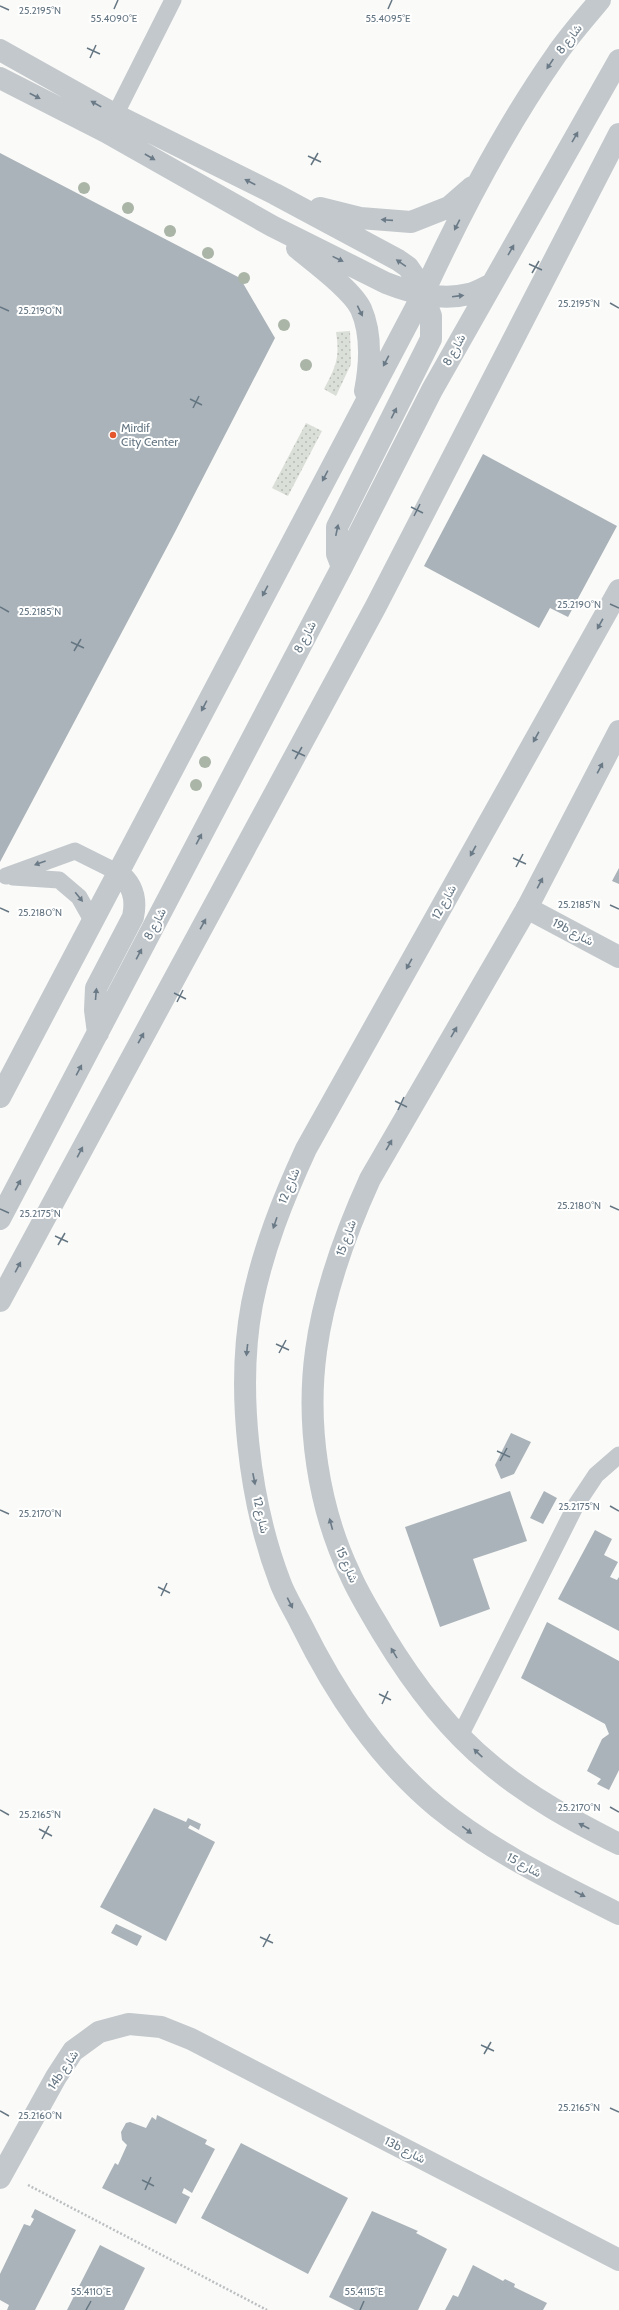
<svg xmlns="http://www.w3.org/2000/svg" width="619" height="2310" font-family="Cabin,Vazirmatn,sans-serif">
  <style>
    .grass { fill: url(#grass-dots) }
    .building { fill: #aab3b9 }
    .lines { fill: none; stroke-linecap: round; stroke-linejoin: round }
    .path { stroke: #bbbfc2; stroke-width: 2.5; stroke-dasharray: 2 2; stroke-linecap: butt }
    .service { stroke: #c3c8cc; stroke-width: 17 }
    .minor { stroke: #c3c8cc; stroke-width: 22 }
    .tertiary { stroke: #c3c8cc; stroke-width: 22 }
    .tree { fill: #aab4a7 }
    .oneway { fill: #6a7a87 }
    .ticks { fill: none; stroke: #657683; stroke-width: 1.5 }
    .poi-dot { fill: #e4572e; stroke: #fff; stroke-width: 1.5 }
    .labels { text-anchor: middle; stroke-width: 4; stroke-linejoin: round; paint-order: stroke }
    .street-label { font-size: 12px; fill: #657683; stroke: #fff }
    .poi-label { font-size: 12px; fill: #657683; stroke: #fff; text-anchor: start }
    .ticks-label { font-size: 10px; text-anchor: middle; fill: #657683; stroke: #fff; stroke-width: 4; stroke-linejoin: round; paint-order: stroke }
  </style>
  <defs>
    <pattern id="grass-dots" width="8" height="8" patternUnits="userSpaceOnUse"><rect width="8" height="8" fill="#dadfd7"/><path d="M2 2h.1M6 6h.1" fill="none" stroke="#b4b9b4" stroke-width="1.8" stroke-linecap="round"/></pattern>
  </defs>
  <rect width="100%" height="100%" fill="#fafaf8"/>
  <path class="grass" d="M350,331L351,364L336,396L324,389C336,366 340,358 336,332Z
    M306,423L322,431L288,496L272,488Z"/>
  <path class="building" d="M0,153L240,278L275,338L175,532L0,862Z
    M483,454L617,526L568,617L550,608L539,628L424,566Z
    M619,868V884L612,881Z
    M511,1433L531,1442L514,1474L501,1479L495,1465Z
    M510,1491L527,1541L473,1559L490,1609L440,1627L405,1527Z
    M544,1491L557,1498L543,1524L530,1518Z
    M595,1530L612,1539L604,1555L618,1562L610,1577L617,1580L619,1577V1631L558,1599Z
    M547,1622L619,1661V1770L609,1790L597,1784L601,1779L587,1771L602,1739L609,1734L605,1724L521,1678Z
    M154,1808L186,1822L188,1818L201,1824L199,1830L190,1825L188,1828L215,1842L166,1941L100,1907Z
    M116,1924L142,1936L137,1946L111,1933Z
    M157,2115L207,2140L205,2144L215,2149L192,2193L184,2188L182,2193L190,2197L176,2224L102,2188L115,2163L118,2165L127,2145L122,2140L121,2132L126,2123L130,2122L146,2128L152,2117L156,2120Z
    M241,2143L348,2198L308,2274L201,2218Z
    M35,2209L76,2230L35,2310H7L9,2305L0,2300V2274L24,2224L30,2226L34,2219L31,2217Z
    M372,2211L418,2231L416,2233L447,2249L418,2310H355L329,2297Z
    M100,2245L145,2268L124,2310H67Z
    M473,2265L503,2281L505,2279L515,2284L514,2287L547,2303L543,2310H445L453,2295L458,2297Z"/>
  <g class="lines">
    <path class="path" d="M28,2185L267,2310"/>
    <path class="service" d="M110,125L173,0
      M6,876L75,851L117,872
      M13,877L59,880L79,897L92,920
      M460,1736L576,1505L596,1475L619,1455"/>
    <path class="minor" d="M527,908L619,957
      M0,1301L376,606L619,134
      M0,2178L56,2077L73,2051L99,2032L129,2024L161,2027L191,2039L619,2260"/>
    <path class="tertiary" d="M0,50L116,115L275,194L398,260L408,267L417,280L431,316V339L337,527V554L342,567
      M0,78L106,132L272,226L386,283C412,293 441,301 469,294C477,292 485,287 492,284
      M320,208L360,218L411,222L449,207L472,187
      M297,248C314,262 352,290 361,309C372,334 370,365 365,391
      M619,590L306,1149C283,1199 263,1249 252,1304C236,1389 249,1501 280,1582C285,1596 294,1610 301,1624C335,1693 377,1757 437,1807C492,1852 556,1882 619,1914
      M619,731L527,908L370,1179C345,1234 324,1291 316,1351C306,1424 318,1507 350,1574C359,1595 372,1615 383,1634C412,1682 446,1728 490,1764C529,1797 573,1821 619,1844
      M98,1033L95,1010L96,988L133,917C137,898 133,884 117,872
      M0,1097L423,294C461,212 504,129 556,55C569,36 585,18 600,0
      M0,1219L342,567L432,390L619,60"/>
  </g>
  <g class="tree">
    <circle cx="84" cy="188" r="6"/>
    <circle cx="128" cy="208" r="6"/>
    <circle cx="170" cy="231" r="6"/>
    <circle cx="208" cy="253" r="6"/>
    <circle cx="244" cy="278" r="6"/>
    <circle cx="284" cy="325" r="6"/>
    <circle cx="306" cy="365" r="6"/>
    <circle cx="205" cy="762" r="6"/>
    <circle cx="196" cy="785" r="6"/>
  </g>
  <defs><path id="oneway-solid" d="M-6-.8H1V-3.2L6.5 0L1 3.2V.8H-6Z"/></defs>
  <g class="oneway">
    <use href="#oneway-solid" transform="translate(550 64) rotate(124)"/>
    <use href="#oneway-solid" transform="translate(35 96) rotate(27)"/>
    <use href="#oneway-solid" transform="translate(96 104) rotate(-151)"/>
    <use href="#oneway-solid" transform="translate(575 137) rotate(-60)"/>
    <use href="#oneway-solid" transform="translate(150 157) rotate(30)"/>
    <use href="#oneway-solid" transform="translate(250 182) rotate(-153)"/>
    <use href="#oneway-solid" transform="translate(387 220) rotate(-176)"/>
    <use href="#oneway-solid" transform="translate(457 225) rotate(117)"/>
    <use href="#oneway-solid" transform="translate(511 250) rotate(-60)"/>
    <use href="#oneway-solid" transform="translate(338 259) rotate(26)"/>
    <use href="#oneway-solid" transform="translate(401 263) rotate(-145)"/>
    <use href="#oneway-solid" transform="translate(458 296) rotate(-7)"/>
    <use href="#oneway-solid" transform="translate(360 311) rotate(64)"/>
    <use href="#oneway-solid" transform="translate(386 361) rotate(118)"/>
    <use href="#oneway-solid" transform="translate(394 413) rotate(-63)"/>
    <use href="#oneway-solid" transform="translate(325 476) rotate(118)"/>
    <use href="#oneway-solid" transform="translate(337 530) rotate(-78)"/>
    <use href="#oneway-solid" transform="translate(265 591) rotate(118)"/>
    <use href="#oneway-solid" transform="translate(600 624) rotate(119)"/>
    <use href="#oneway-solid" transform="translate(204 706) rotate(118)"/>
    <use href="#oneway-solid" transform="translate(536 737) rotate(119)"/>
    <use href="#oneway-solid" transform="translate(600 768) rotate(-62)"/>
    <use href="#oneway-solid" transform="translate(199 839) rotate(-62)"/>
    <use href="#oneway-solid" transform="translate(473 851) rotate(119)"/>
    <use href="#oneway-solid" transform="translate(40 863) rotate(160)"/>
    <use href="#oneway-solid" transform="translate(540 883) rotate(-62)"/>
    <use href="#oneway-solid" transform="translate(79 897) rotate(51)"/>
    <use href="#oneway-solid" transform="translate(203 924) rotate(-61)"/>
    <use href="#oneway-solid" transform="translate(139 954) rotate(-62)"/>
    <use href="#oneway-solid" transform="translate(409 964) rotate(119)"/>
    <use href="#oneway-solid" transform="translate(96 994) rotate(-85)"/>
    <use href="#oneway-solid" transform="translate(454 1032) rotate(-60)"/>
    <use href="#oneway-solid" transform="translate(141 1038) rotate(-61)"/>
    <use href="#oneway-solid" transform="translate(79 1070) rotate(-62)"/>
    <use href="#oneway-solid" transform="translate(389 1145) rotate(-60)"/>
    <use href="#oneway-solid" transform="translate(80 1152) rotate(-62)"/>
    <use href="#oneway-solid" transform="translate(18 1185) rotate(-62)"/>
    <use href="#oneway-solid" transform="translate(275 1223) rotate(109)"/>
    <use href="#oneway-solid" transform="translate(18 1267) rotate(-62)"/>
    <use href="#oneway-solid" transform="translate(247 1350) rotate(96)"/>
    <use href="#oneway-solid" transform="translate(254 1479) rotate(79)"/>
    <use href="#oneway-solid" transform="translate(331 1524) rotate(-105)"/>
    <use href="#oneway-solid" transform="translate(290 1603) rotate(63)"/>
    <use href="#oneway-solid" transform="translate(394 1653) rotate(-121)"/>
    <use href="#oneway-solid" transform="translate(478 1753) rotate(-137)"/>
    <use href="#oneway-solid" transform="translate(584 1826) rotate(-153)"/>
    <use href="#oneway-solid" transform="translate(467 1830) rotate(37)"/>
    <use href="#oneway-solid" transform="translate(580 1894) rotate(27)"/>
  </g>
  <path class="ticks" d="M0,6L9,10M114,9L118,0M388,9L392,0M87,48L100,54M90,58L96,45M308,156L321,162M311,165L318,153M529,264L542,270M532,273L539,261M610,303L619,308M0,307L9,311M190,399L202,405M193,408L199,396M411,507L423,513M414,516L420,504M610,604L619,608M0,607L9,612M71,642L84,648M74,651L81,639M292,750L305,756M295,759L302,747M513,858L526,864M516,867L523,854M610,905L619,909M0,908L9,912M174,993L186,999M177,1002L183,990M395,1101L407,1107M398,1110L404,1097M610,1206L619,1210M0,1209L9,1213M55,1236L68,1242M58,1245L65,1233M276,1344L289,1350M279,1353L286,1340M497,1451L510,1457M500,1461L507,1448M610,1506L619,1511M0,1510L9,1514M158,1587L170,1593M161,1596L167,1583M379,1694L391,1700M382,1704L388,1691M610,1807L619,1812M0,1810L9,1815M39,1829L52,1836M42,1839L49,1826M260,1937L273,1943M263,1947L270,1934M481,2045L494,2051M484,2054L491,2042M610,2108L619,2112M0,2111L9,2116M142,2180L154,2186M145,2190L151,2177M86,2310L91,2301M360,2310L364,2301"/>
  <circle class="poi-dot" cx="113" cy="435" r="4"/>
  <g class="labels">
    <g class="street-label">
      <text transform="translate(569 39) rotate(-52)" y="4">شارع 8</text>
      <text transform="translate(454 350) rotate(-61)" y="4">شارع 8</text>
      <text transform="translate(305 637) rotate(-62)" y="4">شارع 8</text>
      <text transform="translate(444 902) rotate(-61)" y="4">شارع 12</text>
      <text transform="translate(155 924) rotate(-62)" y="4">شارع 8</text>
      <text transform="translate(573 932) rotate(28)" y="4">19b شارع</text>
      <text transform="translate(289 1186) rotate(-67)" y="4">شارع 12</text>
      <text transform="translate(346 1238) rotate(-70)" y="4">شارع 15</text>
      <text transform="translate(261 1515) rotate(78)" y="4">شارع 12</text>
      <text transform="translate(347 1565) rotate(67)" y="4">شارع 15</text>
      <text transform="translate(524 1865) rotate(29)" y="4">شارع 15</text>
      <text transform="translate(63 2070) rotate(-56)" y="4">14b شارع</text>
      <text transform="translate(405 2150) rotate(27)" y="4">13b شارع</text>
    </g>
    <g class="poi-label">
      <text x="121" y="432">Mirdif<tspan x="121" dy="14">City Center</tspan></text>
    </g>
  </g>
  <g class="ticks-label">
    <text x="40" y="14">25.2195°N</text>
    <text x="114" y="22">55.4090°E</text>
    <text x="388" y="22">55.4095°E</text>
    <text x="579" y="307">25.2195°N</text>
    <text x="40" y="314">25.2190°N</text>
    <text x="579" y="608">25.2190°N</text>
    <text x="40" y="615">25.2185°N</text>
    <text x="579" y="908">25.2185°N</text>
    <text x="40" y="916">25.2180°N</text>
    <text x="579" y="1209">25.2180°N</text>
    <text x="40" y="1217">25.2175°N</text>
    <text x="579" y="1510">25.2175°N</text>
    <text x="40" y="1517">25.2170°N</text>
    <text x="579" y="1811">25.2170°N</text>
    <text x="40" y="1818">25.2165°N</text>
    <text x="579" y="2111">25.2165°N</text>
    <text x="40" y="2119">25.2160°N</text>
    <text x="91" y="2295">55.4110°E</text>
    <text x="364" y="2295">55.4115°E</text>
  </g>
</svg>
